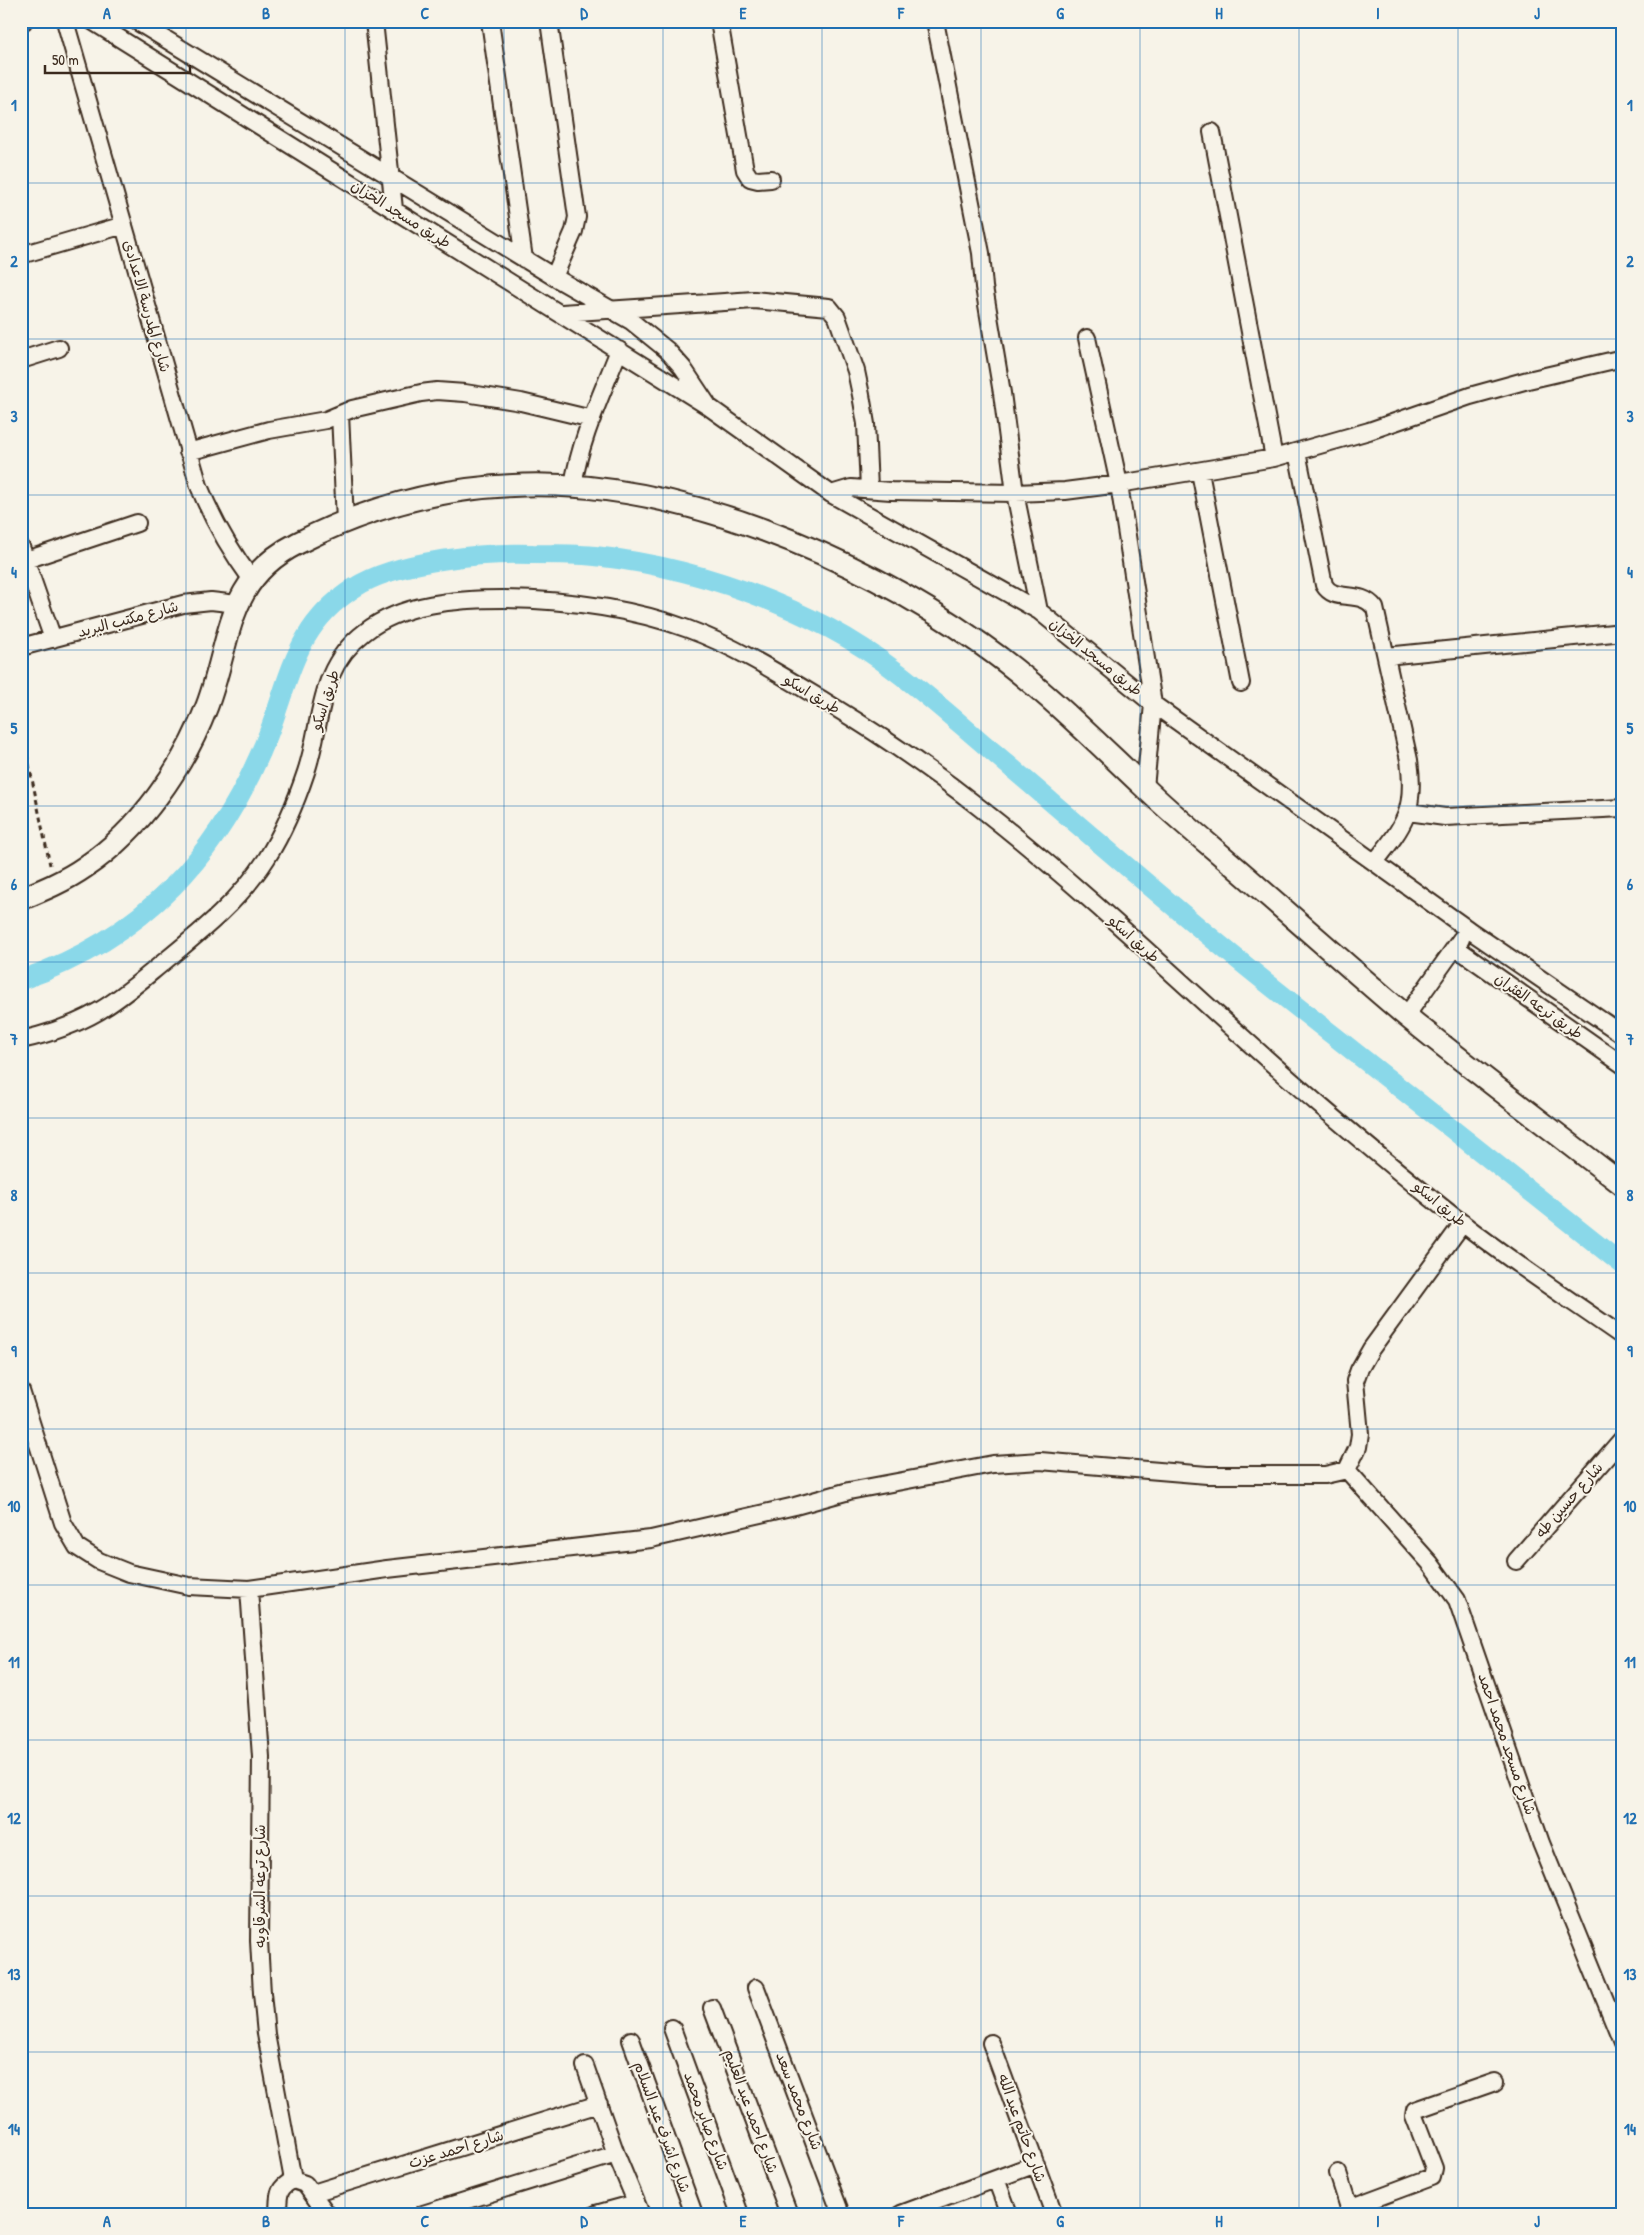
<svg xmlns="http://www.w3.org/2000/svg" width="1644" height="2235" font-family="'Patrick Hand','Playpen Sans Arabic',sans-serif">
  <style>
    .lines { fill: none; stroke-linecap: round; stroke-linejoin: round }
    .canal { stroke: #8ad8e9; stroke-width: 20 }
    .minor-casing { stroke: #3b2a1e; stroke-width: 20 }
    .tertiary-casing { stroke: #3b2a1e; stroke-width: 25 }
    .path { stroke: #3b2a1e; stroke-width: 3; stroke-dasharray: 5 4; stroke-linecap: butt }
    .minor { stroke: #f7f3e8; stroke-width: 16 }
    .tertiary { stroke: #f7f3e8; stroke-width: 21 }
    .grid { fill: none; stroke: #1f6fb2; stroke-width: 1; stroke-opacity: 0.55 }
    .labels { text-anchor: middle; stroke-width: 4; stroke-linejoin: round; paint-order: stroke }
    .street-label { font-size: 15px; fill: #3b2a1e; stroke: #f7f3e8 }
    .neatline { fill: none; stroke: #1f6fb2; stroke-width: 2 }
    .grid-label { font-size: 16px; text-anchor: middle; font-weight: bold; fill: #1f6fb2 }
  </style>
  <rect width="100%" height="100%" fill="#f7f3e8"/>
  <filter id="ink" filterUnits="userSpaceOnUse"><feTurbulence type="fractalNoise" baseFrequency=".02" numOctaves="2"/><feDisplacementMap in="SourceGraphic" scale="10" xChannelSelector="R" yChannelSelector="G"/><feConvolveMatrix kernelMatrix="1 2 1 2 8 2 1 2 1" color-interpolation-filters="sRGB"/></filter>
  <g filter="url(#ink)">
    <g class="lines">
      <path class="canal" d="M21,980C144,938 221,854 268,735C291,676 295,626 354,588C395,561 484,552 533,554C554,554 575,554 595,556C677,565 756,590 829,628C890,660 941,708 993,752C1068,816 1144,882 1220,945C1265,982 1311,1018 1357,1054C1446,1124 1534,1194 1623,1265"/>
      <g class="minor-casing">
        <path id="minor" d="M65,21L199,486C213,521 230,550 252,580
          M92,21L709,407L831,494L1039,611L1153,704L1469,930L1623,1035
          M136,21L554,277L631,321L667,350L683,368L707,404
          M374,21L394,209
          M490,21L524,259
          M549,21L577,217L574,231L554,277
          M719,21L745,170L750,178L758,180L771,179
          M21,22L24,21
          M1212,132L1274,458
          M21,255L124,225
          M562,313L754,300L829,307L837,317L856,371L861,395L866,424L869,488
          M1087,338L1119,484L1153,704L1145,788
          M21,360L59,348
          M340,414L345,521
          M188,452L269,430L326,420L352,409L421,393L437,391L465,393L521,402L592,419
          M1297,452L1324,585C1335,604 1360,588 1375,608L1409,760C1416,810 1405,824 1375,862
          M1200,472L1241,683
          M573,486C580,439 602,394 619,350
          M831,494L851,488L891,491L1015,493L1002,393L984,287L981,253L935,21
          M21,547L53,639
          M26,560L137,523
          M1039,611L1015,493L1065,491L1119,484L1274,458L1369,431L1470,396L1528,380L1623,358
          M21,647L183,604L211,601L237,604
          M1386,656L1623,632
          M1408,812L1445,817L1623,808
          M1455,947L1623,1065
          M1406,1016L1461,939
          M21,1040C48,1034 75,1025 99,1011C123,997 144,978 165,961C203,930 241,899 267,858C284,831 296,802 306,772C323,722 316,669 365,632C402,603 458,599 504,599C566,600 629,607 688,629C737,647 781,675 826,702C879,734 931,769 980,808C1098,900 1204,1006 1317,1103C1364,1143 1412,1184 1461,1222C1513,1263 1569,1299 1623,1337
          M21,1391L63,1523L77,1547L99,1561L129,1573L189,1586L249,1589L387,1569L651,1539L795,1506L849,1491L993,1464L1040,1461L1207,1475H1325L1347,1470L1358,1447L1360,1434L1355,1381L1359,1370L1371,1349L1463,1223
          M1347,1470L1430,1563L1457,1600L1541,1843L1623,2044
          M1516,1561L1623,1438
          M249,1589L261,1757L259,1941L262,1993L266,2034L293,2180
          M756,1988L841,2214
          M712,2008L789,2214
          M672,2028L740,2214
          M631,2040L694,2214
          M991,2043L1054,2214
          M585,2066L616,2154L641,2214
          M1338,2173L1351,2214
          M996,2179L1009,2214
          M293,2180L305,2184L327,2214
          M313,2193L599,2104
          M1349,2208L1432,2177L1434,2168L1414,2116L1415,2110L1495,2082
          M278,2214C279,2196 276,2189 293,2180
          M423,2214L616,2154
          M596,2214L636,2203
          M901,2214L1036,2164"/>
      </g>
      <g class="tertiary-casing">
        <path id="tertiary" d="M21,899C43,890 65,881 85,867C140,830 184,767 207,706C232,639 225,580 298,543C368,507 445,487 524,485C678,481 857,556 981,644C1041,686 1090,736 1143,786C1179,821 1220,853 1258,887C1307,929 1355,973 1405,1015C1476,1073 1550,1128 1623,1185"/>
      </g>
      <path class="path" d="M27,755L50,865"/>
      <use href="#minor" class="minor"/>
      <use href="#tertiary" class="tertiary"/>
    </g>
  </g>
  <path class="grid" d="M186,21V2214M345,21V2214M504,21V2214M663,21V2214M822,21V2214M981,21V2214M1140,21V2214M1299,21V2214M1458,21V2214M21,183H1623M21,339H1623M21,495H1623M21,650H1623M21,806H1623M21,962H1623M21,1118H1623M21,1273H1623M21,1429H1623M21,1585H1623M21,1740H1623M21,1896H1623M21,2052H1623"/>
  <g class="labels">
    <g class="street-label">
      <text transform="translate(401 214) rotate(32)" y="5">طريق مسجد الخزان</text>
      <text transform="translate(147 306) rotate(74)" y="5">شارع المدرسة الاعدادى</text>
      <text transform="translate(128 619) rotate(-15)" y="5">شارع مكتب البريد</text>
      <text transform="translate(1096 657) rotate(39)" y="5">طريق مسجد الخزان</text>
      <text transform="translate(812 694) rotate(31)" y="5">طريق اسكو</text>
      <text transform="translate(325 700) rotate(-72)" y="5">طريق اسكو</text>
      <text transform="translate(1134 939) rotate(42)" y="5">طريق اسكو</text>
      <text transform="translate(1539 1006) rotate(35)" y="5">طريق ترعه الفئران</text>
      <text transform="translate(1440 1204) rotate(39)" y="5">طريق اسكو</text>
      <text transform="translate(1569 1500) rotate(-49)" y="5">شارع حسين طه</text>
      <text transform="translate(1507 1744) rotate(71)" y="5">شارع مسجد محمد احمد</text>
      <text transform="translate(260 1886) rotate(-90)" y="5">شارع ترعه الشرقاويه</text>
      <text transform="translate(799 2101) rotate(69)" y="5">شارع محمد سعد</text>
      <text transform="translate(751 2111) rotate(70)" y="5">شارع احمد عبد العليم</text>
      <text transform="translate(706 2121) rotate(70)" y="5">شارع صابر محمد</text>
      <text transform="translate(662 2127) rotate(70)" y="5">شارع اشرف عبد السلام</text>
      <text transform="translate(1022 2128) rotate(70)" y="5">شارع حاتم عبد الله</text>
      <text transform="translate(456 2149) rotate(-17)" y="5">شارع احمد عزت</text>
    </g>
  </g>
  <rect width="1644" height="2235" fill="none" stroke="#f7f3e8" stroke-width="55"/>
  <path d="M45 65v8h145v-8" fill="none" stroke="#3b2a1e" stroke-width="2.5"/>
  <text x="52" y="65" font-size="15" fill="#3b2a1e" stroke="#f7f3e8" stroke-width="4" paint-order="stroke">50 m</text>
  <rect x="28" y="28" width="1588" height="2180" class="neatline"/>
  <g class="grid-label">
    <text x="107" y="19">A</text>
    <text x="266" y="19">B</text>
    <text x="425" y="19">C</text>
    <text x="584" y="19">D</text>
    <text x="743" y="19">E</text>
    <text x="901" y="19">F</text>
    <text x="1060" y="19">G</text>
    <text x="1219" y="19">H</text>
    <text x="1378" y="19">I</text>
    <text x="1537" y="19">J</text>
    <text x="14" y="111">1</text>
    <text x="1630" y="111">1</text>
    <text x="14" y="267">2</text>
    <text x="1630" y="267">2</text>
    <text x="14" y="422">3</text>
    <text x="1630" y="422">3</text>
    <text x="14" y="578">4</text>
    <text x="1630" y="578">4</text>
    <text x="14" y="734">5</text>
    <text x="1630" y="734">5</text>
    <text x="14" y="890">6</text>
    <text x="1630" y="890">6</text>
    <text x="14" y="1045">7</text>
    <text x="1630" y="1045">7</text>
    <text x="14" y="1201">8</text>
    <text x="1630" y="1201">8</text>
    <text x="14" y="1357">9</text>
    <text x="1630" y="1357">9</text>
    <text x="14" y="1512">10</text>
    <text x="1630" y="1512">10</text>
    <text x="14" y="1668">11</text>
    <text x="1630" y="1668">11</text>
    <text x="14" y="1824">12</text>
    <text x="1630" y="1824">12</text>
    <text x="14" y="1980">13</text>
    <text x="1630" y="1980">13</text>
    <text x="14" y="2135">14</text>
    <text x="1630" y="2135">14</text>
    <text x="107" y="2227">A</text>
    <text x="266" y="2227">B</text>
    <text x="425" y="2227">C</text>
    <text x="584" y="2227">D</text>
    <text x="743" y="2227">E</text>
    <text x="901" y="2227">F</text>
    <text x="1060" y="2227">G</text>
    <text x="1219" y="2227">H</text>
    <text x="1378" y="2227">I</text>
    <text x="1537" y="2227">J</text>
  </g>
</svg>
